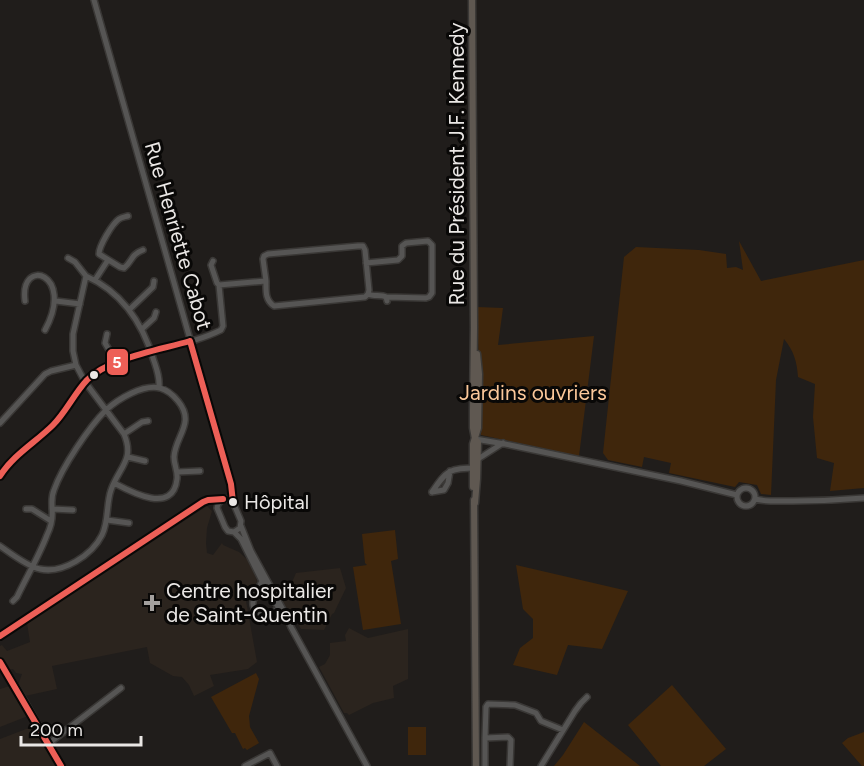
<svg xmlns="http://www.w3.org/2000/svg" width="864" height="766" font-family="Figtree,sans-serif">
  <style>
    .built { fill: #2b241e }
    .green { fill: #3f260c }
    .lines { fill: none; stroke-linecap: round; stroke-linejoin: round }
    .minor-casing { stroke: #3a3836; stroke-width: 8 }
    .major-casing { stroke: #3a3836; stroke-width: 9 }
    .minor { stroke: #565554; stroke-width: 5 }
    .major { stroke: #5f5851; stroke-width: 6 }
    .bus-1-casing { stroke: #090807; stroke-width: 10 }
    .bus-1 { stroke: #ed5f57; stroke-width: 6 }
    .bus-dot { fill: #eae7e5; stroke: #090807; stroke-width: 2 }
    .poi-dot { fill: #a3a09e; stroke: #090807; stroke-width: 2 }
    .labels { text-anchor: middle; stroke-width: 6; stroke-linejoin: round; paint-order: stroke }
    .bus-label { font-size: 20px; fill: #eae7e5; stroke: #090807; text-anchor: start }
    .street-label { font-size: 21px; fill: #eae7e5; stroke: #090807 }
    .park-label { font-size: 21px; fill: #fcc89a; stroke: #090807 }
    .poi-label { font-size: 21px; fill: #eae7e5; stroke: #090807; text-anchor: start }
    .line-badge { stroke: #090807; stroke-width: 2 }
    .badge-label { font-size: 16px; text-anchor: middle; font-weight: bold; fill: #fff }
  </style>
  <rect width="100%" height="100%" fill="#201d1b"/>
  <path class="built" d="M207,506L212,511L207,528L206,543L207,553L213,555L222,543L223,545L239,552L250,562L257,581L249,600L246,601L257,662L248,669L210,675L214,686L194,696L189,685L182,677L173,676L150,663L147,647L52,666L57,689L25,696L18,685L22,674L16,673L13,669L8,670L0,657V646L2,645L7,651L30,642L27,623Z
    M340,568L346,588L334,613L332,614L324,630L301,629L292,614L282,602L288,599L286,596L296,573Z
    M349,628L368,638L408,629V679L393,686L394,698L373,703L349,715L347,713H344L319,667L325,664L330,655V643L346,641L345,635Z
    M10,686L28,716L0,727V689Z
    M34,726L58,766H0V739Z"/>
  <path class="green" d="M739,241L761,281L864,260V488L830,491L834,463L817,458L813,417L815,384L798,377C797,362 794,351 784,339L776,380L771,495L761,494L757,485L739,482L735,487L669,473L671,463L644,457L642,467L608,460L603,453L624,257L636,247L699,250L726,254L727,268L736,267L743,270Z
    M477,307L503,308L498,345L594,336L579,456L481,435Z
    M395,530L398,559L391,561L401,624L363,630L353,567L367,565L365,563L362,534Z
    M516,565L628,591L602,649L568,645L557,675L513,665L520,648L533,638V619L523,609Z
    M256,673L259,679L249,716L250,727L259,743L247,750L245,748L243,749L235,733H232L211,697Z
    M672,685L726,749L704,766H661L628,725Z
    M584,722L640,766H554L563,755Z
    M408,727H426V755H408Z
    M864,732V766H862L842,743L848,738Z"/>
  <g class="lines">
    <g class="minor-casing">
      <path id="minor" d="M94,0L231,484L233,502L241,521L240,528L234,532L228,531L225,527L217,508L218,504L223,499H230L233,502
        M128,216C124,217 122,217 119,219C112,224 99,246 99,254L120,267L124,268C133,261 130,255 143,250
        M213,261L211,265L217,283L219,285
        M366,263L398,260L402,256V246L406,243L428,241L432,245V293L429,297L426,298L386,297
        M86,276C122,292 143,324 154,361C157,370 160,378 159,388
        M95,280L108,260
        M368,294C374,297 381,294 386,297L387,301
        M25,301C19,256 76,273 45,330
        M56,301L80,304
        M130,309L153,287L154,281
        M142,329L154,318L156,312
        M107,334L105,343L116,362
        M0,423L45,374L51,371L76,365
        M124,434L142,422L148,421
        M475,439L505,444L681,481L737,495
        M128,457L145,461
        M478,459L503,443
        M177,472L200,471
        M0,476C12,456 33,445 50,428C64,414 72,394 87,381C122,349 179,351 221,330L223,326L219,285L266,281L263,259L264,256L268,254L358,246H363L365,250L369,290L368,294L365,297L274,306C265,300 266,291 266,281
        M737 497a9 9 0 1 1 18 0a9 9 0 1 1-18 0Z
        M432,492C447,470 449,468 477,468
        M432,492L444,490L448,483L450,471
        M755,499C767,502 781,501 793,501C817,501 840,500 864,498
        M26,509H32L51,521
        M52,509L73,510
        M107,520L129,523
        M241,526L251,551L288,619L291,627L367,766
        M234,532L241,539L267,591L277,605
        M0,546C10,553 28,567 40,569C63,574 92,555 102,535C109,521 106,504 111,490C119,467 135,460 124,434L85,382L76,365L73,351V334L86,276L75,262L68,258
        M263,582L261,583C258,589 254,596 253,602C252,608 259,615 265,615C270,615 275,611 279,608
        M13,601L17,597C27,576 39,556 47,535C51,527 53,517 52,508C52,502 51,497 54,490C62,467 89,427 106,410C118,399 143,384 160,388C167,390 174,396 178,401C196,423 175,436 174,457C174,465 178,471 177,479C173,515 131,492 114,483
        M0,636L203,502L208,500L222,499
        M485,738L486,707L488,704L515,705L536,713L541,721L563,730
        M48,744L121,688
        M245,766L270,753L277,766
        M485,766V738L508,737L511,740L510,766
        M541,766L575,711L581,703L587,697"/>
    </g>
    <g class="major-casing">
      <path id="major" d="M472,0L474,327L473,409V428L475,439L478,442L477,479L475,503
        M473,487V444L478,428L479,374L477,354
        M474,500L476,766
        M0,662L24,701L61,766"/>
    </g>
    <use href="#minor" class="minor"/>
    <use href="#major" class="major"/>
    <g class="bus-1-casing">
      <path id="bus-1" d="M190,341L231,484L233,502
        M0,476C13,455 36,442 53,425C66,412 74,394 87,380C109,358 160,350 190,341
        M0,636L203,502L208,500L223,499
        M0,662L61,766"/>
    </g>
    <use href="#bus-1" class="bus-1"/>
  </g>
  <g class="bus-dot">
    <circle cx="94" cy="375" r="5"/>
    <circle cx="233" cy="502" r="5"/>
  </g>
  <path class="poi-dot" d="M149 594h6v6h6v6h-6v6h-6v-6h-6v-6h6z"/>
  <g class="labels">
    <g class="bus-label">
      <text x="244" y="509">Hôpital</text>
    </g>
    <g class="street-label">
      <text transform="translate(457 164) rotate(-90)" y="7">Rue du Président J.F. Kennedy</text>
      <text transform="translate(178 236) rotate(74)" y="7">Rue Henriette Cabot</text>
    </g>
    <g class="park-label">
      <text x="533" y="400">Jardins ouvriers</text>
    </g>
    <g class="poi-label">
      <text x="166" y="598">Centre hospitalier<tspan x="166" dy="24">de Saint-Quentin</tspan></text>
    </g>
  </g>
  <rect class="line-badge" x="106" y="348" width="23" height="28" rx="6" fill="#ed5f57"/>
  <g class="badge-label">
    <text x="117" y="368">5</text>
  </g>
  <path d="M21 736v9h120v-9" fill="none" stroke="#eae7e5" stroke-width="3"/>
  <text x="30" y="736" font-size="18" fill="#eae7e5" stroke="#090807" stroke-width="4.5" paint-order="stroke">200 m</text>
</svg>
